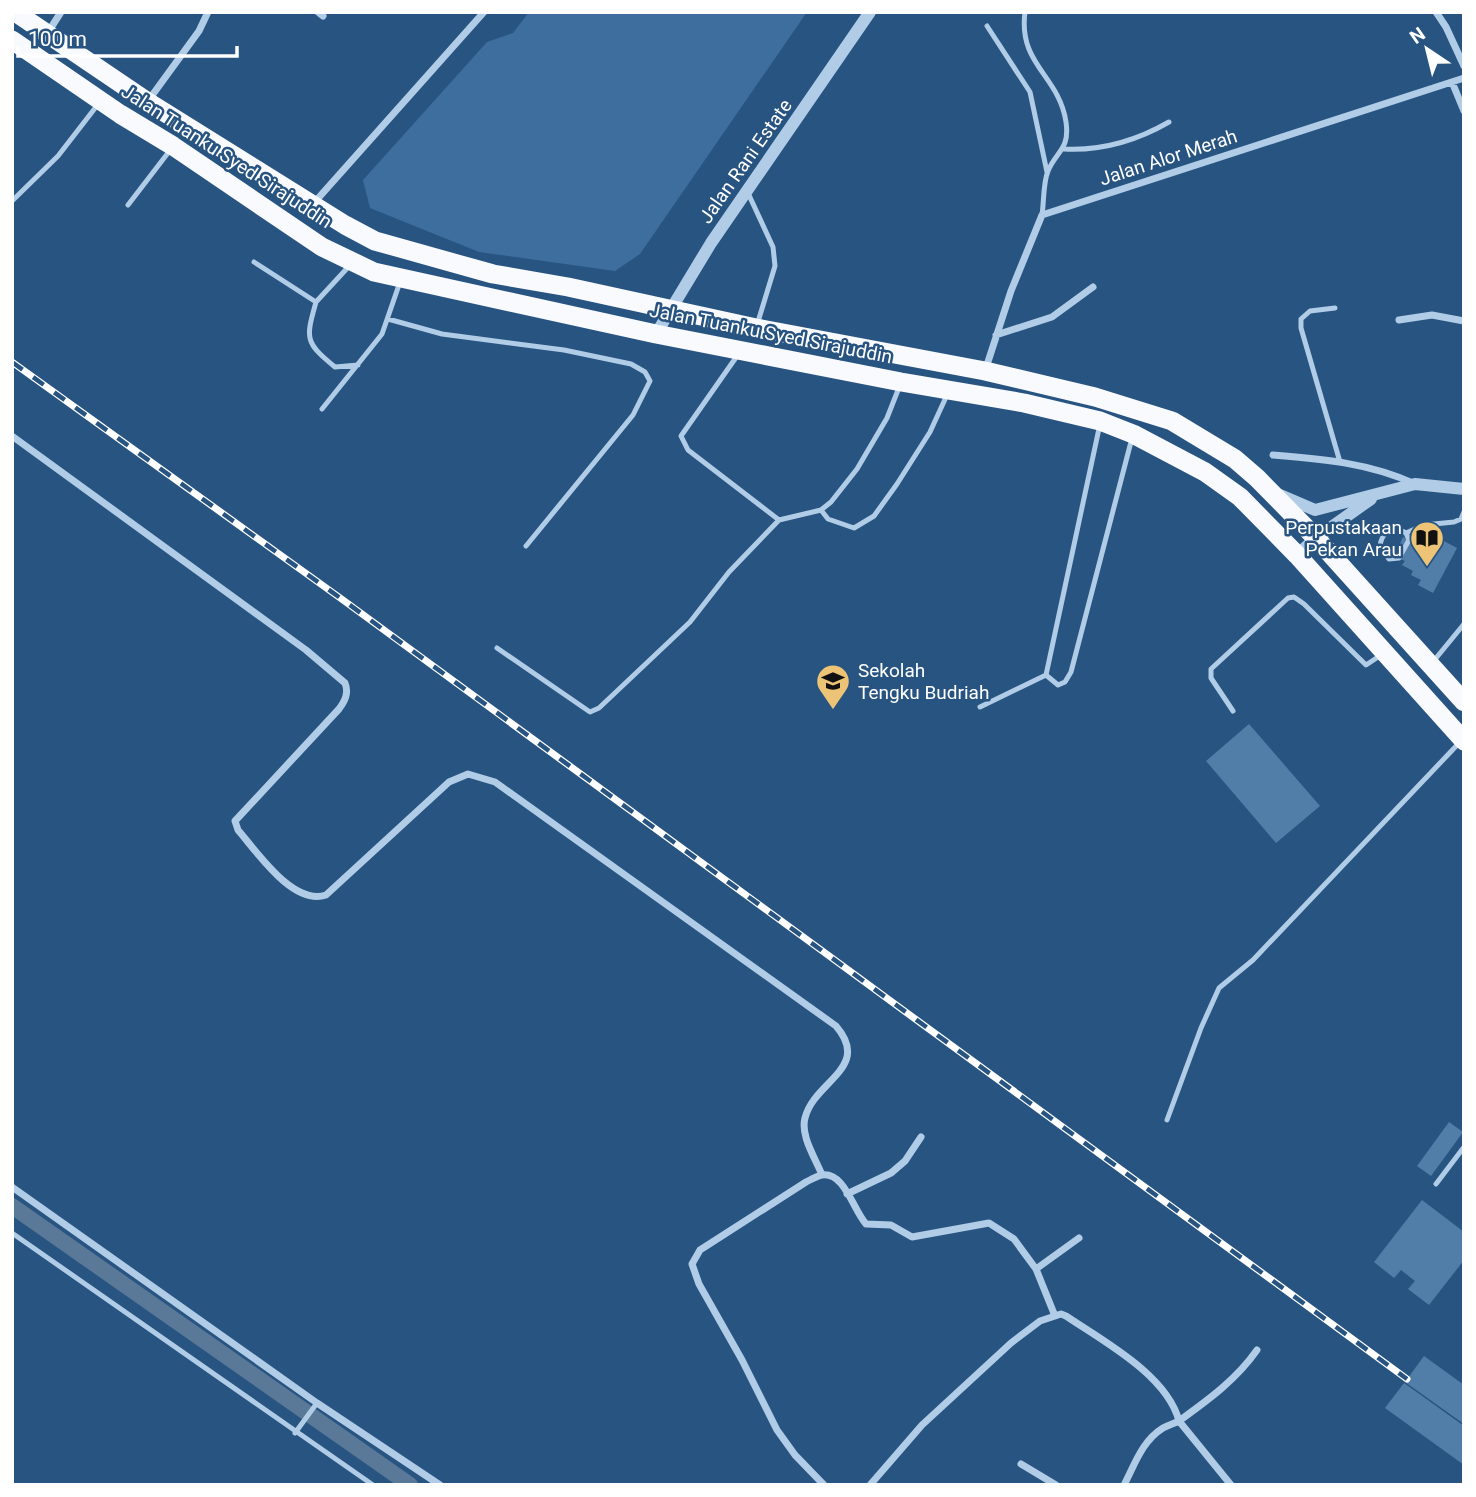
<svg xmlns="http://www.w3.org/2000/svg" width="1476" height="1497" font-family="Roboto,sans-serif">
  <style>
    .pitch { fill: #3d6e9e }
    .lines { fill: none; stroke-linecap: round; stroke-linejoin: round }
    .canal { stroke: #5a7998; stroke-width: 16 }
    .building { fill: #517ea9 }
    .service { stroke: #b0cce6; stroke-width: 5 }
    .minor { stroke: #b0cce6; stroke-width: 7 }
    .tertiary { stroke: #b0cce6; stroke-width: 12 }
    .trunk { stroke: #f8fafe; stroke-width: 19 }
    .rail-casing { stroke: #fff; stroke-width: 7 }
    .rail { stroke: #285481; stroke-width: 4.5; stroke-dasharray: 13; stroke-linecap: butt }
    .labels { text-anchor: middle; stroke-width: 5; stroke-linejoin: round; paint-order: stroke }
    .street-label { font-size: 19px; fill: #fff; stroke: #285481 }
    .poi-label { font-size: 19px; fill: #fff; stroke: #285481; text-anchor: end }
  </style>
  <rect width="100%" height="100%" fill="#285481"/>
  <path class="pitch" d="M529,12H807L640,254L615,271L479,252L370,208L363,180L487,42L513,33Z"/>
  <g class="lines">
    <path class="canal" d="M12,1206L410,1485"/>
  </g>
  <path class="building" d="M1403,537L1414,543L1416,539L1427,544L1430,539L1440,545L1442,540L1457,548L1433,593L1418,585L1421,580L1411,575L1413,571L1402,565L1405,561L1394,556Z
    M1249,724L1320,806L1276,843L1206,761Z
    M1449,1122L1463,1132L1431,1176L1417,1166Z
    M1422,1200L1464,1232V1260L1429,1305L1408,1289L1415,1281L1401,1270L1394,1278L1374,1262Z
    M1424,1356L1464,1385V1424L1405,1382Z
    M1404,1383L1464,1426V1465L1385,1408Z"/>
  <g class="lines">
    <path class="service" d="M1025,12C1018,65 1059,75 1066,122C1070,150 1056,151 1048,171C1043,183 1044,202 1042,215
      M987,26L1030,92L1047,172
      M1064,149C1102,151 1136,141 1169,122
      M748,193L773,247L775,266L757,325
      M12,201L58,156L99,103
      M128,205L171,149
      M254,262L316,302L351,264
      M316,302C306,338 304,342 335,367L358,365
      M1335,308L1310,311L1301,319V328L1340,462
      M388,319L442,334L564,350L631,364L645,372L650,381L633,415L526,546
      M737,356L681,436L688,450L779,520
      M322,409L382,334L400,282
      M821,510L828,519L854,528L874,516L897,484L930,432L947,395
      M1406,533L1409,540L1399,558L1389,559L1380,547C1381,532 1393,525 1406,533L1424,525L1454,522L1461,519L1464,512
      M497,648L590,712L599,708L690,622L729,572L779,520L821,510L831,502L857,469L887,418L900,385
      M1432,663L1464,624
      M1046,675L1058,685L1065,682L1071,672L1132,438
      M1046,675L1100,424
      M980,707L1046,675
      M1233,711L1211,678V669L1288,598L1294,597L1304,604L1366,665L1381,655
      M1167,1120L1201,1028L1219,988L1253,960L1460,742
      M1436,1184L1464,1147
      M12,1233L373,1485
      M295,1433L317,1403"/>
    <path class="minor" d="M318,12L323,16
      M1436,12L1446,27L1464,66
      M47,34L61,12
      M1452,82L1464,111
      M148,101L199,31L208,12
      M313,204L484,12
      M1399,320L1432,315L1464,321
      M996,335L1052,317L1093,287
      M985,371L1011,291L1042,215L1464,78
      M12,436L306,650L345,683C349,693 345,701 339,709L235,821L238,830C257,852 293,906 326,895L449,782L468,774L495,782L836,1026C872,1068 814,1081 805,1118C800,1136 816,1159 822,1175
      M1273,455C1322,459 1370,463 1415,484
      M12,1187L317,1403L440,1485
      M847,1194L891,1173L905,1161L921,1137
      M1036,1269L1079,1238
      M1021,1464L1056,1485
      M824,1485L795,1455L777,1430L742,1360L699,1284L692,1264L700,1250L806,1182C810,1180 817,1176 822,1175C845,1172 853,1210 866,1224L891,1225L912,1237L989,1223L1014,1239L1036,1269L1055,1316
      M870,1485L922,1425L1011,1343L1040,1321L1061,1314L1066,1316C1103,1341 1167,1375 1179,1421C1208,1400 1236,1380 1257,1350
      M1124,1485C1135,1464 1142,1441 1163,1428C1168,1425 1173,1424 1179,1421L1231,1485"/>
    <path class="tertiary" d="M656,334L711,243L870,12
      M1280,495L1315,510L1415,484L1464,489
      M1297,555L1316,538L1371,499"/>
    <path class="trunk" d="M15,12L148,102L345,225L375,241L493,274L568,287L756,328L985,371L1095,397L1172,421L1235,459L1257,478L1316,538L1464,702
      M12,40L120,114L173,146L322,247L374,272L656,334L901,382L1024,403L1100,421L1133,434L1205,472L1240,497L1297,555L1464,741"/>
    <g class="rail-casing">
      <path id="rail" d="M12,362L343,600L1407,1379"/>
    </g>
    <use href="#rail" class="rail"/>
  </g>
  <defs>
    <g id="library-pin" transform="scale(1.75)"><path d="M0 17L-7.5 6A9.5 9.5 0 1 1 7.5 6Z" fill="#edc476" stroke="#285481"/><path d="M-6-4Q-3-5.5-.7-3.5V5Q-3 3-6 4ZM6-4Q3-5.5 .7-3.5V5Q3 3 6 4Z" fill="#111"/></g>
    <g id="school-pin" transform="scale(1.75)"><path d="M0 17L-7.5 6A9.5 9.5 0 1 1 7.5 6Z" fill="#edc476" stroke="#285481"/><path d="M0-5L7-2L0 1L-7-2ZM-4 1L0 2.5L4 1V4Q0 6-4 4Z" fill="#111"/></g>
  </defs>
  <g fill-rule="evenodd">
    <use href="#library-pin" x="1427" y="538"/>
    <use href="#school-pin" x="833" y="681"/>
  </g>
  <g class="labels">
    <g class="street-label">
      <text transform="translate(227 156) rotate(33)" y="7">Jalan Tuanku Syed Sirajuddin</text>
      <text transform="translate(1168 157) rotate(-18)" y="7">Jalan Alor Merah</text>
      <text transform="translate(745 161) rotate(-55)" y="7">Jalan Rani Estate</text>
      <text transform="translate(771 333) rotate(11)" y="7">Jalan Tuanku Syed Sirajuddin</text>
    </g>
    <g class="poi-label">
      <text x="1402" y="534">Perpustakaan<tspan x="1402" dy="22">Pekan Arau</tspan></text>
      <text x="858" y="677" text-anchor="start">Sekolah<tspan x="858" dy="22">Tengku Budriah</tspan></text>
    </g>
  </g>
  <rect width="1476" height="1497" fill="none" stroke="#ffffff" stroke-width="28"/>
  <g transform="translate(1427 49) rotate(325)" stroke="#285481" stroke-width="5" paint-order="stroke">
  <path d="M0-5L12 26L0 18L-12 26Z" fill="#ffffff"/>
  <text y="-10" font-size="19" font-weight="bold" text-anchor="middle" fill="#ffffff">N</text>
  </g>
  <path d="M18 46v10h219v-10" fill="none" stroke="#ffffff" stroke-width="3.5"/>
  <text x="28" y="46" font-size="21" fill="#ffffff" stroke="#285481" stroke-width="5" paint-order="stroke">100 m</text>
</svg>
